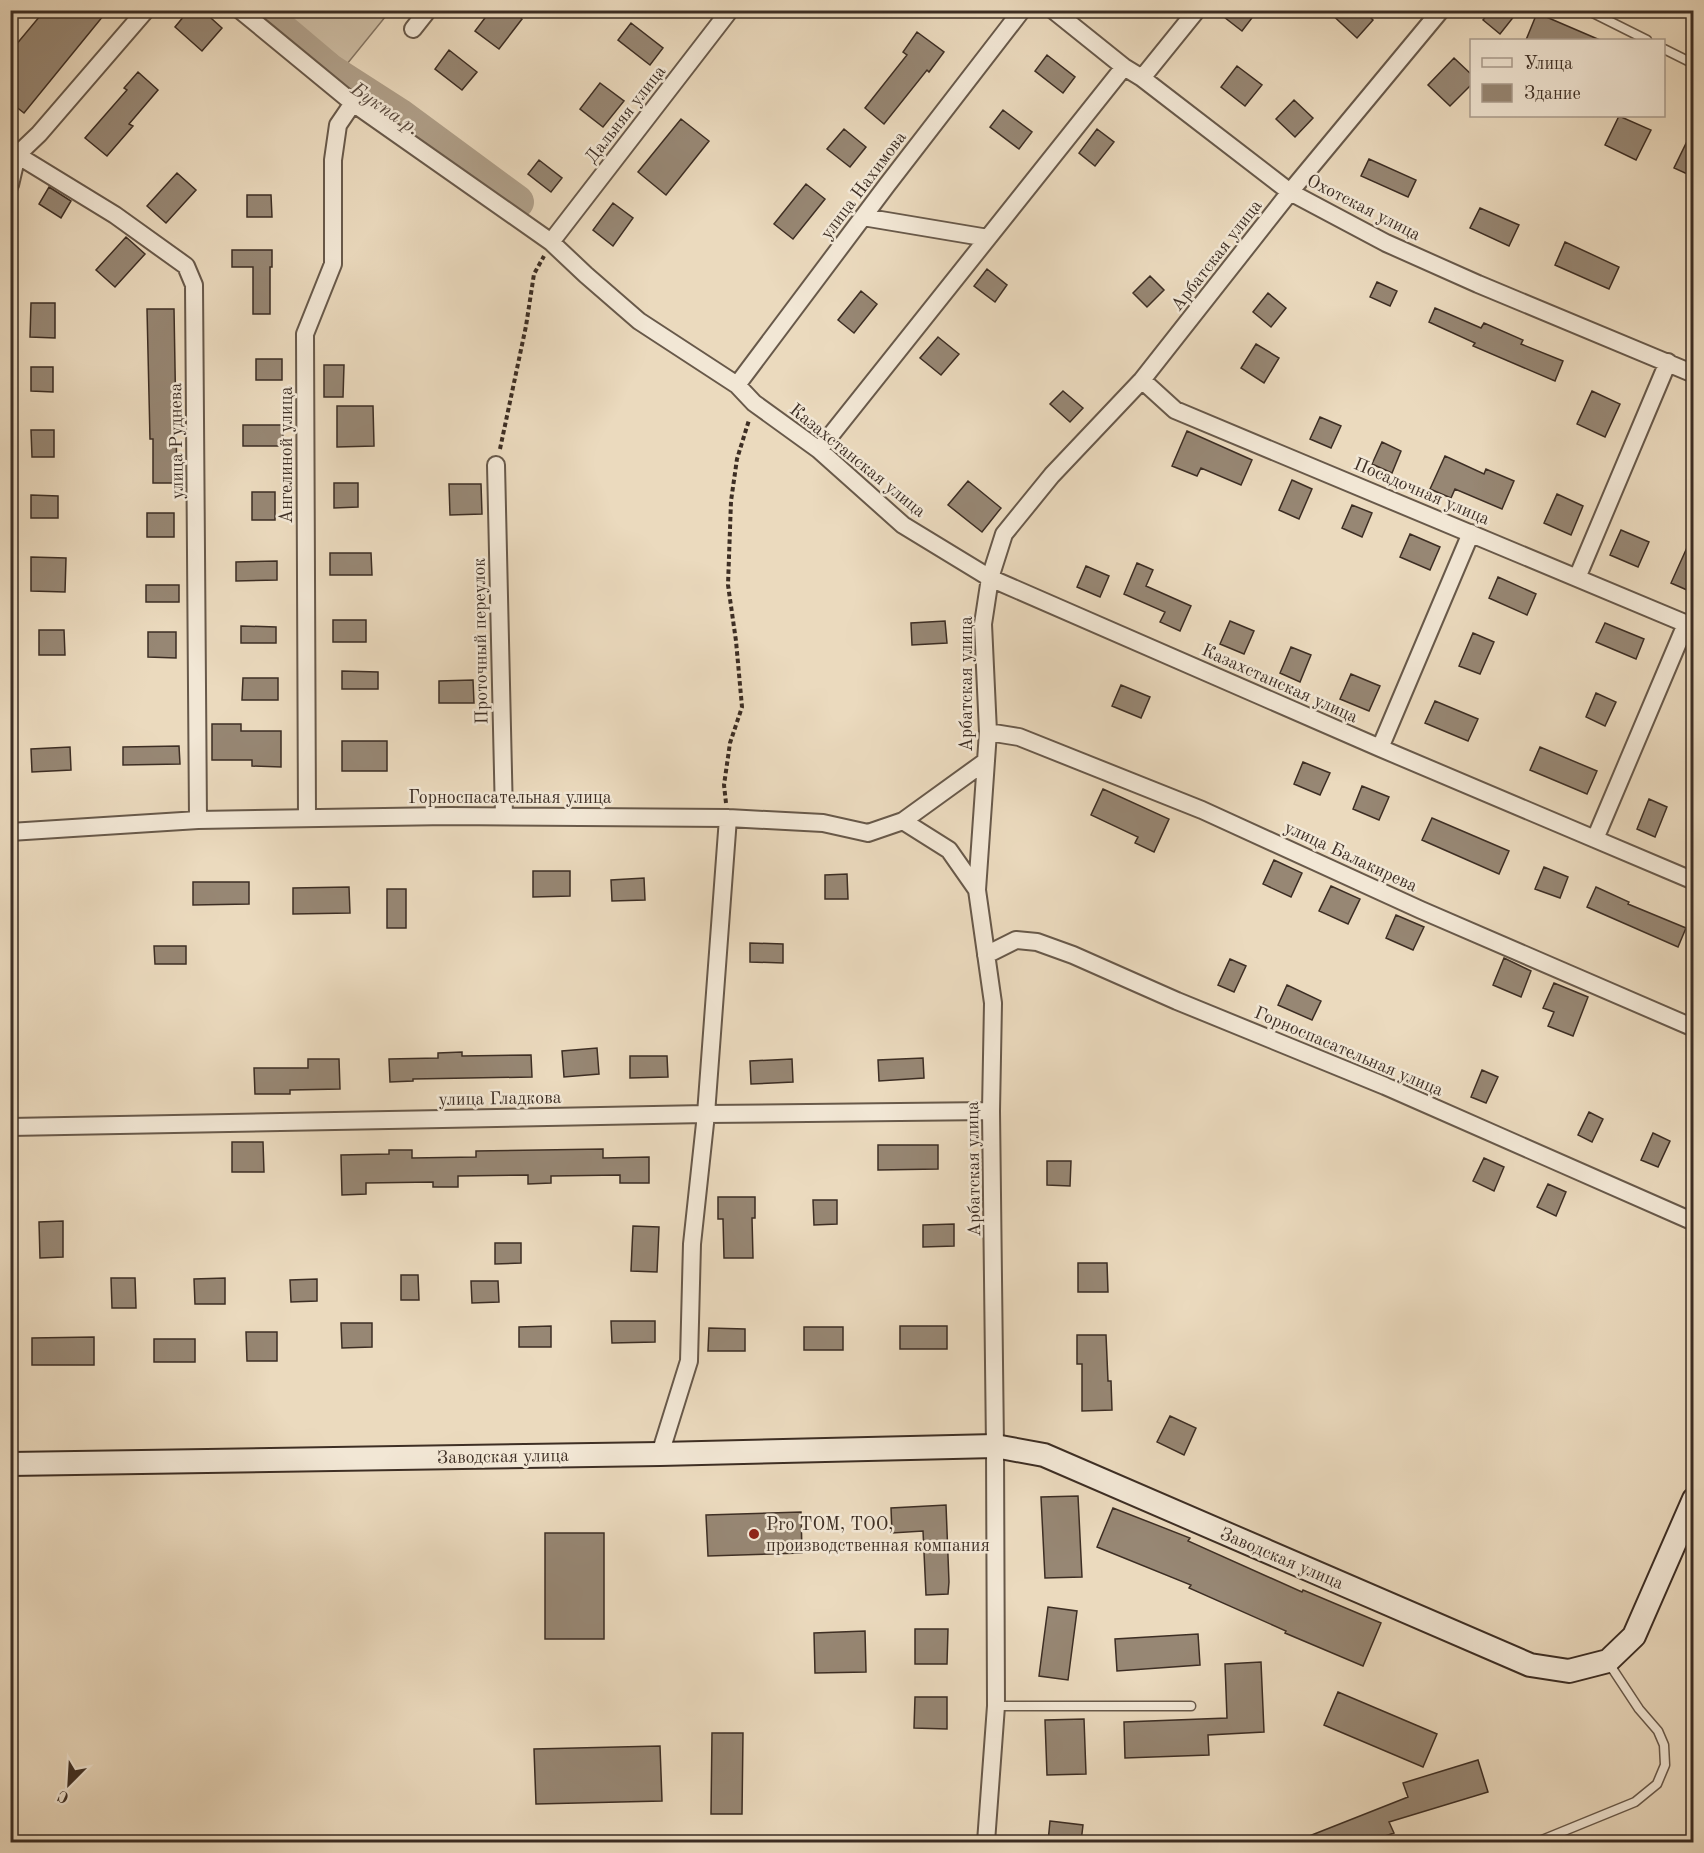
<svg xmlns="http://www.w3.org/2000/svg" width="1704" height="1853" font-family="'Old Standard TT',serif">
  <style>
    .green { fill: #cdbda4; stroke: #857664; stroke-width: 1.5 }
    .lines { fill: none; stroke-linecap: round; stroke-linejoin: round }
    .river { stroke: #b0a08a; stroke-width: 34 }
    .building { fill: #978774; stroke: #3d2e24; stroke-width: 1.5 }
    .lane-casing { stroke: #68594a; stroke-width: 11 }
    .street-casing { stroke: #68594a; stroke-width: 20 }
    .secondary-casing { stroke: #3d2e24; stroke-width: 26 }
    .path { stroke: #3d2e24; stroke-width: 4; stroke-dasharray: 4.5 3; stroke-linecap: butt }
    .lane { stroke: #f2e7d5; stroke-width: 8 }
    .street { stroke: #f2e7d5; stroke-width: 16 }
    .secondary { stroke: #f2e7d5; stroke-width: 22 }
    .poi-dot { fill: #8f2418; stroke: #f2e7d5; stroke-width: 2 }
    .labels { text-anchor: middle; stroke-width: 5; stroke-linejoin: round; paint-order: stroke }
    .street-label { font-size: 18px; fill: #3d2e24; stroke: #f2e7d5 }
    .poi-label { font-size: 18px; fill: #3d2e24; stroke: #f2e7d5; text-anchor: start }
    .water-label { font-size: 20px; font-style: italic; fill: #5a4a3e; stroke: #f2e7d5 }
  </style>
  <rect width="100%" height="100%" fill="#ebdabe"/>
  <filter id="stains"><feTurbulence type="fractalNoise" baseFrequency=".00333" numOctaves="4"/><feColorMatrix values="0 0 0 0 .2 0 0 0 0 .09 0 0 0 0 .02 0 0 0 .5 -.17"/></filter>
  <radialGradient id="worn" r=".72"><stop offset=".6" stop-color="#630" stop-opacity="0"/><stop offset="1" stop-color="#630" stop-opacity=".3"/></radialGradient>
  <path class="green" d="M280,11H390L347,64Z"/>
  <g class="lines">
    <path class="river" d="M258,10L329,70L399,115L517,202"/>
  </g>
  <path class="building" d="M45,10H108L24,113L10,102V52Z
    M189,10H202L222,28L202,51L175,27Z
    M491,10H511L522,19L499,49L475,31Z
    M1215,10H1258L1242,31Z
    M1327,10H1363L1373,20L1357,38Z
    M1491,10H1519L1500,34L1483,20Z
    M1537,13L1600,40H1526Z
    M631,23L663,48L650,65L618,40Z
    M917,32L944,52L929,72L927,70L884,124L865,108L907,55L903,52Z
    M449,50L477,72L462,90L435,69Z
    M1047,55L1075,77L1063,93L1035,71Z
    M1454,58L1472,75V84L1450,106L1428,85Z
    M1237,66L1262,85L1245,106L1221,87Z
    M138,72L158,90L129,124L133,126L107,156L85,138L127,90L124,88Z
    M600,83L624,101L603,127L580,109Z
    M1294,100L1313,118L1295,137L1276,119Z
    M1003,110L1032,132L1019,149L990,127Z
    M1619,116L1651,130L1636,160L1605,145Z
    M681,119L709,141L666,195L638,172Z
    M1694,127V177L1674,168Z
    M844,129L866,147L850,167L827,149Z
    M1097,129L1114,142L1095,166L1079,153Z
    M1369,159L1416,180L1408,197L1361,176Z
    M539,160L562,178L551,192L528,174Z
    M177,173L196,190L166,223L147,206Z
    M806,184L825,199L793,239L774,224Z
    M49,187L71,201L61,218L39,204Z
    M247,195H271L272,217H247Z
    M613,203L633,218L613,246L593,230Z
    M1480,208L1519,225L1509,246L1470,228Z
    M126,237L145,254L115,287L96,270Z
    M1565,242L1619,267L1609,289L1555,265Z
    M232,250H272V267H270V314H253V267H232Z
    M987,269L1007,285L995,302L974,286Z
    M1150,276L1164,290L1147,307L1133,293Z
    M1377,282L1397,291L1390,306L1370,297Z
    M861,291L877,304L854,333L838,320Z
    M1268,293L1286,308L1271,327L1253,312Z
    M31,303H55V338L30,337Z
    M1435,308L1481,328L1484,323L1523,340L1521,344L1563,361L1555,381L1473,346L1475,343L1429,322Z
    M147,309H174L177,483H153V439H150Z
    M938,337L959,354L941,375L920,358Z
    M1256,344L1279,358L1264,383L1241,368Z
    M256,359H282V380H256Z
    M324,365H344L343,397H324Z
    M31,367H53V392L31,391Z
    M1063,391L1083,408L1070,422L1050,404Z
    M1592,391L1620,404L1605,437L1577,424Z
    M337,406H373L374,446L337,447Z
    M1320,417L1341,426L1331,448L1310,439Z
    M243,425H283V446H243Z
    M31,430H54V457H32Z
    M1187,431L1252,460L1241,485L1201,468L1197,476L1172,466Z
    M1382,442L1401,451L1392,473L1372,464Z
    M1445,456L1484,474L1486,469L1514,481L1502,509L1455,489L1451,498L1430,489Z
    M1292,480L1312,489L1299,519L1279,510Z
    M968,481L1001,508L982,532L948,505Z
    M334,483H358V507L334,508Z
    M449,484H481L482,514L450,515Z
    M252,492H275V520H252Z
    M1557,494L1583,506L1571,535L1544,523Z
    M31,495L58,496V518H31Z
    M1352,505L1372,513L1362,537L1342,528Z
    M147,513H174V537H147Z
    M1621,530L1649,542L1638,567L1610,555Z
    M1694,532V593L1671,583Z
    M1410,534L1440,547L1430,570L1400,557Z
    M330,553H371L372,575H330Z
    M31,557L66,558L65,592L31,591Z
    M277,561V580L236,581V562Z
    M1137,563L1153,570L1146,586L1191,606L1180,631L1160,622L1165,612L1124,594Z
    M1086,566L1109,576L1100,597L1077,587Z
    M1498,577L1536,594L1527,615L1489,598Z
    M146,585H179V602H146Z
    M333,620H366V642H333Z
    M945,621L947,643L912,645L911,623Z
    M1230,621L1254,631L1244,654L1220,644Z
    M1605,623L1644,639L1636,659L1596,642Z
    M241,626L276,627V643H241Z
    M39,630H64L65,655H39Z
    M148,632H176V658L148,657Z
    M1473,633L1494,642L1480,674L1459,666Z
    M1291,647L1311,655L1300,682L1280,673Z
    M342,671L378,672V689H342Z
    M1351,674L1380,686L1369,711L1340,699Z
    M243,678H278V700H242Z
    M473,680L474,703H439V681Z
    M1121,685L1150,697L1141,718L1112,706Z
    M1596,693L1616,702L1605,726L1586,717Z
    M1435,701L1478,719L1468,741L1425,723Z
    M212,724H241V731H281V767L252,766V760H212Z
    M342,741H387V771H342Z
    M179,746L180,764L123,765V747Z
    M70,747L71,770L32,772L31,749Z
    M1540,747L1597,771L1587,794L1530,770Z
    M1303,762L1330,773L1320,795L1294,784Z
    M1362,786L1389,797L1379,820L1353,809Z
    M1103,789L1169,819L1154,852L1135,843L1138,837L1091,815Z
    M1649,799L1667,807L1655,837L1637,829Z
    M1432,818L1509,851L1499,874L1422,840Z
    M1274,860L1302,873L1291,897L1263,884Z
    M1544,867L1568,877L1560,898L1535,889Z
    M533,871H570V896L533,897Z
    M847,874L848,899H825V875Z
    M644,878L645,900L612,901L611,880Z
    M193,882H249V904L193,905Z
    M1331,886L1360,899L1348,924L1319,911Z
    M349,887L350,913L293,914V888Z
    M1596,887L1629,902L1628,904L1686,928L1678,947L1587,907Z
    M387,889H406V928H387Z
    M1396,915L1424,927L1413,950L1386,938Z
    M750,943L783,944V963L750,962Z
    M154,946H186V964H155Z
    M1504,958L1531,971L1521,997L1493,985Z
    M1230,959L1246,966L1234,992L1218,985Z
    M1554,983L1588,997L1573,1036L1548,1026L1554,1012L1543,1008Z
    M1287,985L1321,1001L1312,1020L1278,1005Z
    M597,1048L599,1074L564,1077L562,1051Z
    M462,1052V1056L531,1055L532,1077L413,1079V1081L390,1082L389,1059L438,1058V1053Z
    M630,1056H667L668,1077L630,1078Z
    M923,1058L924,1078L879,1081L878,1060Z
    M308,1059H339L340,1089L290,1090V1094H255L254,1068H308Z
    M792,1059L793,1082L751,1084L750,1061Z
    M1482,1070L1498,1077L1486,1103L1471,1097Z
    M1589,1112L1603,1119L1592,1142L1578,1135Z
    M1653,1133L1670,1141L1658,1167L1641,1160Z
    M232,1142H263L264,1172H232Z
    M878,1145H938V1169L878,1170Z
    M603,1149V1158L649,1157V1183H620V1175L551,1176V1183L528,1184V1175L458,1176V1187H433V1182L366,1183V1194L342,1195L341,1155L389,1154V1150H412V1158L476,1157V1151Z
    M1484,1158L1504,1167L1494,1191L1473,1181Z
    M1047,1161H1071L1070,1186L1047,1185Z
    M1548,1184L1566,1192L1556,1216L1537,1207Z
    M718,1197H755V1218H752L753,1258H724L723,1219H718Z
    M813,1200H837V1224L814,1225Z
    M63,1221V1257L40,1258L39,1222Z
    M954,1224V1246L923,1247V1225Z
    M633,1226L659,1227L657,1272L631,1271Z
    M495,1243H521V1263L495,1264Z
    M1078,1263H1107L1108,1292H1078Z
    M401,1275H418L419,1300H401Z
    M111,1278H135L136,1308H112Z
    M225,1278V1304H195L194,1279Z
    M317,1279V1301L291,1302L290,1280Z
    M471,1281H498L499,1302L472,1303Z
    M611,1321H655V1342L612,1343Z
    M341,1323H372V1347L342,1348Z
    M551,1326V1347H519V1327Z
    M900,1326H947V1349H900Z
    M804,1327H843V1350H804Z
    M709,1328L745,1329V1351H708Z
    M246,1332H277V1361H247Z
    M1077,1335H1106L1108,1381H1111L1112,1410L1082,1411V1364H1077Z
    M94,1337V1365H32V1338Z
    M154,1339H195V1362H154Z
    M1170,1416L1196,1428L1184,1455L1157,1442Z
    M1078,1496L1082,1577L1045,1578L1041,1497Z
    M946,1505L949,1582L948,1594L926,1595L923,1531L892,1533L891,1508Z
    M1113,1508L1190,1538L1188,1541L1302,1592L1303,1590L1381,1623L1363,1666L1285,1633L1286,1631L1189,1588L1191,1585L1097,1547Z
    M801,1512L802,1553L708,1556L706,1515Z
    M545,1533H604V1639H545Z
    M1048,1607L1077,1611L1068,1680L1039,1676Z
    M915,1629H948L947,1664H915Z
    M865,1631L866,1672L815,1673L814,1633Z
    M1198,1634L1200,1665L1117,1671L1115,1639Z
    M1261,1662L1264,1732L1208,1735L1209,1755L1125,1758L1124,1722L1227,1718L1225,1664Z
    M1338,1692L1437,1734L1423,1767L1324,1725Z
    M915,1697H947V1729L914,1728Z
    M1084,1719L1086,1774L1047,1775L1045,1720Z
    M712,1733H743L742,1814H711Z
    M660,1746L662,1801L536,1804L534,1749Z
    M1478,1760L1488,1792L1389,1822L1394,1833L1368,1842H1294L1408,1797L1403,1783Z
    M1050,1821L1083,1825L1081,1842H1048Z"/>
  <g class="lines">
    <g class="lane-casing">
      <path id="lane" d="M1587,10L1647,40
        M1664,49L1694,64
        M996,1706H1191
        M1537,1842L1635,1802L1657,1784L1665,1765L1664,1745L1658,1731L1639,1709L1608,1662"/>
    </g>
    <g class="street-casing">
      <path id="street" d="M240,10L353,103L551,242L586,275L639,321L737,385L754,403L819,450L903,525L990,578L1380,748L1694,881
        M1053,10L1124,67L1142,78L1290,192L1386,243L1478,284L1694,374
        M413,29L428,10
        M1142,78L1197,10
        M10,153L17,155L115,215L186,266L194,285L198,820
        M10,185L17,155L39,134L146,10
        M863,217L988,238
        M551,242L730,10
        M1142,380L1175,410L1694,627
        M737,385L887,185L1022,10
        M819,450L1124,67
        M496,465L504,816
        M1577,578L1668,362
        M988,732L1019,737L1202,810L1421,910L1694,1028
        M1380,748L1471,533
        M307,817L305,334L333,264V160L338,125L353,103
        M903,821L986,761
        M10,832L198,820L449,816L728,818L823,823L868,833L903,821L949,850L977,890
        M1595,839L1686,624
        M986,955L1016,940L1037,942L1073,955L1177,1001L1385,1086L1694,1222
        M10,1127L706,1114L991,1111
        M660,1454L689,1361L692,1244L706,1114L728,818
        M986,1842L996,1706L995,1446L991,1111L993,1003L977,890L988,732L983,624L990,578L1004,534L1052,475L1142,380L1290,192L1441,10"/>
    </g>
    <g class="secondary-casing">
      <path id="secondary" d="M10,1464L660,1454L995,1446L1044,1455L1530,1665L1569,1671L1608,1661L1634,1636L1694,1499"/>
    </g>
    <path class="path" d="M500,449L526,326L534,274L544,256
      M726,803L724,785L730,743L742,707L736,641L728,585L731,501L737,459L749,420"/>
    <use href="#lane" class="lane"/>
    <use href="#street" class="street"/>
    <use href="#secondary" class="secondary"/>
  </g>
  <circle class="poi-dot" cx="754" cy="1534" r="6"/>
  <g class="labels">
    <g class="street-label">
      <text transform="translate(625 114) rotate(-52)" y="6">Дальняя улица</text>
      <text transform="translate(863 185) rotate(-53)" y="6">улица Нахимова</text>
      <text transform="translate(1364 207) rotate(27)" y="6">Охотская улица</text>
      <text transform="translate(1216 255) rotate(-52)" y="6">Арбатская улица</text>
      <text transform="translate(176 441) rotate(-91)" y="6">улица Руднева</text>
      <text transform="translate(286 455) rotate(-90)" y="6">Ангелиной улица</text>
      <text transform="translate(858 460) rotate(39)" y="6">Казахстанская улица</text>
      <text transform="translate(1422 491) rotate(23)" y="6">Посадочная улица</text>
      <text transform="translate(480 641) rotate(-91)" y="6">Проточный переулок</text>
      <text transform="translate(1280 683) rotate(24)" y="6">Казахстанская улица</text>
      <text transform="translate(966 684) rotate(-90)" y="6">Арбатская улица</text>
      <text x="510" y="803">Горноспасательная улица</text>
      <text transform="translate(1351 856) rotate(25)" y="6">улица Балакирева</text>
      <text transform="translate(1349 1051) rotate(23)" y="6">Горноспасательная улица</text>
      <text transform="translate(500 1098) rotate(-1)" y="6">улица Гладкова</text>
      <text transform="translate(973 1169) rotate(-91)" y="6">Арбатская улица</text>
      <text transform="translate(503 1456) rotate(-1)" y="6">Заводская улица</text>
      <text transform="translate(1282 1558) rotate(23)" y="6">Заводская улица</text>
    </g>
    <g class="poi-label">
      <text x="766" y="1530">Pro TOM, ТОО,<tspan x="766" dy="21">производственная компания</tspan></text>
    </g>
    <g class="water-label">
      <text transform="translate(386 108) rotate(34)" y="7">Букпа р.</text>
    </g>
  </g>
  <rect width="1704" height="1853" fill="none" stroke="#ebdabe" stroke-width="36"/>
  <rect x="12" y="12" width="1680" height="1829" fill="none" stroke="#3d2e24" stroke-width="3"/>
  <rect x="18" y="18" width="1668" height="1817" fill="none" stroke="#3d2e24" stroke-width="1.5"/>
  <rect x="1470" y="39" width="195" height="78" fill="#f2e7d5" stroke="#aa9d8e" stroke-width="1.5"/>
  <rect x="1482" y="58" width="30" height="9" fill="#f2e7d5" stroke="#aa9d8e" stroke-width="1.5"/>
  <text x="1524" y="69" font-size="18" fill="#3d2e24">Улица</text>
  <rect x="1482" y="84" width="30" height="18" fill="#978774" stroke="#aa9d8e" stroke-width="1.5"/>
  <text x="1524" y="99" font-size="18" fill="#3d2e24">Здание</text>
  <g transform="translate(69 1784) rotate(204)" stroke="#f2e7d5" stroke-width="4.5" paint-order="stroke">
  <path d="M0-4.5L10 22L0 15L-10 22Z" fill="#3d2e24"/>
  <text y="-9" font-size="16" font-weight="bold" text-anchor="middle" fill="#3d2e24">С</text>
  </g>
  <rect width="100%" height="100%" filter="url(#stains)"/>
  <rect width="100%" height="100%" fill="url(#worn)"/>
</svg>
